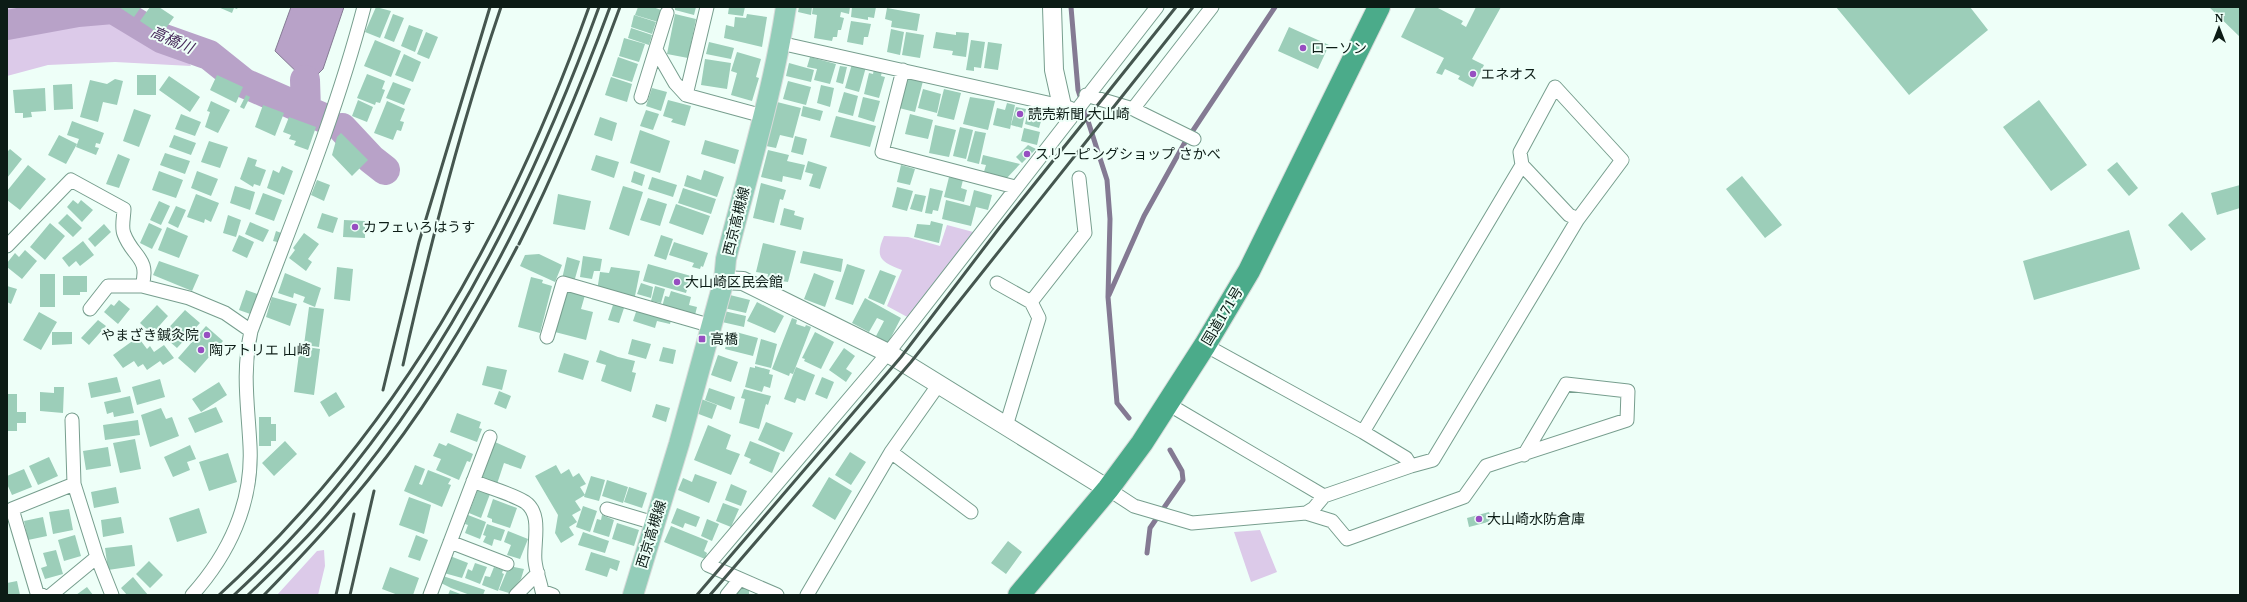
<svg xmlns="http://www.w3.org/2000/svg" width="2247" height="602" font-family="'Noto Serif','Noto Sans JP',serif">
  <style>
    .green { fill: #dccae9 }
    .water { fill: #b8a2c8; stroke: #847a93 }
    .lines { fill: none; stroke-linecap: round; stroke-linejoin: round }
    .stream { stroke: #847a93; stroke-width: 5 }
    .river { stroke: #b8a2c8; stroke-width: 30 }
    .building { fill: #9cceb9 }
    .street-casing { stroke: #779e8e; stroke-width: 15 }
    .secondary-casing { stroke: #779e8e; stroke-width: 20 }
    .primary-casing { stroke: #d8dbda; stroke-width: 22 }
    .highway-casing { stroke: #d8dbda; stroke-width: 24 }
    .street { stroke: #fff; stroke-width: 13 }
    .secondary { stroke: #fff; stroke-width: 18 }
    .primary { stroke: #93cdb9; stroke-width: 20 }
    .highway { stroke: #4bab8a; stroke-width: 22 }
    .rail { stroke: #45564f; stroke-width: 3 }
    .poi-dot { fill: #974ec1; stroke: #eefff8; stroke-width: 1.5 }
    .labels { text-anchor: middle; stroke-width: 4; stroke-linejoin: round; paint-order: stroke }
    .poi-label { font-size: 14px; fill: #0c1c16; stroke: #eefff8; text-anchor: start }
    .street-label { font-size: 14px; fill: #0c1c16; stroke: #eefff8 }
    .water-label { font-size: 15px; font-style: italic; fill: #482a5b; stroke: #eefff8 }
  </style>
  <rect width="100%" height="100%" fill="#eefff8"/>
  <path class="green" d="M7,7H112L157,39L181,50L191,66L115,62L48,65L7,76Z
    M947,225L977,233L911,319L887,306L902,270C882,262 874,259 884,236L908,237L940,246Z
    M1260,530L1277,572L1251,582L1234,532Z
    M324,550L325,566L318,595H277L317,551Z"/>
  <path class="water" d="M291,7H344L323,69L314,78L305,80L275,51Z"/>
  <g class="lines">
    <path class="stream" d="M1071,7L1078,90L1107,180L1110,219L1108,297L1117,403L1129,418
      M1109,295L1144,216L1184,144L1275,7
      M1147,553L1150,528L1183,480L1182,471L1170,450"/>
    <path class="river" d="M7,25L78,12L113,9L161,38L209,55L244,83L326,119
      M305,80L306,110
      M342,128L371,159L385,170"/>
  </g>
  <path class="building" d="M119,7H141L134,17Z
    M150,7H159L174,17L161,35L140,21Z
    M218,7H238L237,9L234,8L232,13Z
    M376,7L391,11L380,38L365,32Z
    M638,7H653L661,10L658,22L635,15Z
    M675,7H696L694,15L675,10Z
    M729,7H745L743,16L728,14Z
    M799,7H812L811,15L798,12Z
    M813,7H850L849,14L841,12L840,17L844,18L841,30H838L837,37H833L832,41L814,38L817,15L812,14Z
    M852,7H876L874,18L868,17V20L851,17Z
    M1416,7H1436L1463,21L1461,24L1466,27L1476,7H1501L1472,59L1484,65L1473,87L1458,79L1460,76L1445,69L1442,75L1436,73L1444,58L1401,37Z
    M1836,7H1970L1988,30L1909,95Z
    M2209,7H2240V37Z
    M887,8L920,14L917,31L891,27L892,21L885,19Z
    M393,14L404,18L394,42L384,38Z
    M675,14L696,19L688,58L667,54Z
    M747,14L767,17L762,47L724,38L726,25L734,27L735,17L746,18Z
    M634,15L656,22L652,34L631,27Z
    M851,21L871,24L868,37H864L863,45L847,42Z
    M409,25L423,30L415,52L401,46Z
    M1289,27L1329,45L1318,69L1278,51Z
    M631,28L652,35L649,45L628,38Z
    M891,29L904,32L900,55L887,52Z
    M426,32L438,37L429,59L417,54Z
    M906,32L924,35L920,58L902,55Z
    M936,32L956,35V32L969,33L966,57L952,55L953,51L933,48Z
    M624,38L645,44L639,62L619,56Z
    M375,40L401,51L391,77L364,66Z
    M971,40L985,42L981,68L974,67V71L966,70Z
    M709,42L734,48L731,59L706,54Z
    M988,42L1002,44L998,70L984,68Z
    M737,52L761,59L756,77L759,78L752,101L731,95L737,73L731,71Z
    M404,54L421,62L413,82L395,75Z
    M618,57L638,64L632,82L612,76Z
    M810,57L836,64L830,84L814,80L817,69L807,67Z
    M705,59L731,63L727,89L701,85Z
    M789,63L814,70L811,82L786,76Z
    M852,64L866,67L859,92L845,88Z
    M840,66L847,67L843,84L836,82Z
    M874,69L882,71L881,76L885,77L879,98L864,94L869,73L873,74Z
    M367,74L385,81L382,89L385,90L380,103L376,102L375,105L357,98Z
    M137,75H156V95H137Z
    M217,75L243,87L236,103L210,90Z
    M169,76L200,97L190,112L159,90Z
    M611,77L632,84L627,102L605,95Z
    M907,77L923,81L915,112L899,108Z
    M115,79L123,81L117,105L103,102L98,122L80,117L90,80L107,84Z
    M788,81L811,87L806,105L783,99Z
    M393,82L411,89L404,105L386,98Z
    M72,84L73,109L54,110L53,85Z
    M821,85L834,88L830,107L817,103Z
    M45,88L46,111L31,112L32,117L23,118V113H15L13,90Z
    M652,88L667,92L661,111L646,106Z
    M923,89L941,94L937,113L918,108Z
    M944,89L961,93L954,120L937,116Z
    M844,92L858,96L853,116L838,112Z
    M246,95L250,97L244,109L240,107Z
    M863,97L880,101L874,122L858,117Z
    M970,97L995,101L988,130L963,124Z
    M358,100L373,107L367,122L352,116Z
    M668,100L691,106L685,126L671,122L673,119L663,116Z
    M2039,100L2087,165L2051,191L2003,127Z
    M211,101L230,110L218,133L205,127L210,112L207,111Z
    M387,101L405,109L400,121L404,122L401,131L397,130L393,140L374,133Z
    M777,102L801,108L793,138L780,135L776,148L766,146Z
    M1007,103L1015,105L1010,129L993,125L997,108L1005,110Z
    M263,105L284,113L275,136L255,127Z
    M803,106L823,111L820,121L801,116Z
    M1016,107L1026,109L1022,128L1011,125Z
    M1029,107L1044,111L1039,128L1025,124Z
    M134,109L151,115L139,147L123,141Z
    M646,110L659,114L653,130L640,126Z
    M181,114L201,122L195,136L175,129Z
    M910,114L933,120L928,139L905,134Z
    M836,116L876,126L870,147L830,137Z
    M289,117L316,127L308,150L294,145L296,141L289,139L291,135L283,132Z
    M600,117L617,123L612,141L594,135Z
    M72,121L104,133L100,144L96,143L95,147L99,148L96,155L76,147L79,139L67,135Z
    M935,125L956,130L949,157L929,153Z
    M960,127L973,130L966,159L953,156Z
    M1024,128L1040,132L1037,145L1021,141Z
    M640,130L670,141L660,173L630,163Z
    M975,131L986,133L979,164L967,161Z
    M341,133L368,160L352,176L332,155L337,137Z
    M59,135L77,144L66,164L48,155Z
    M174,135L196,143L191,155L169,147Z
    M795,136L807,139L803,155L791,152Z
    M705,140L739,150L735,164L701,154Z
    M209,141L228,147L220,168L201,162Z
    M1028,145L1036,149L1022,163L1016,157Z
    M10,149L22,159L7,178V152Z
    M768,150L789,155L787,161L805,165L801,180L783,176L782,182L761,177Z
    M165,153L190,161L185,174L160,165Z
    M118,154L130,159L119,188L106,184Z
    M596,155L619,162L614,178L591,170Z
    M983,155L1020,164L1005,180L983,175L986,165L981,164Z
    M248,157L257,160L255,166L266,170L260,186L254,184L253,187L240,179Z
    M808,161L827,167L820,189L809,186L813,174L805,172Z
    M2117,162L2138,188L2129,196L2107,170Z
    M28,165L46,179L20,210L7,200V191Z
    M901,165L915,169L910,185L897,182Z
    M282,166L293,171L284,195L267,188L273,170L279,173Z
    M704,170L724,177L717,197L684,186L687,175L701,180Z
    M159,171L183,180L176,198L152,190Z
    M197,171L218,179L211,196L191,188Z
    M634,171L645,175L642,186L631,182Z
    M1742,176L1782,225L1765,238L1726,189Z
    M652,177L677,185L673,197L648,189Z
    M949,177L963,180L961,188L967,190L964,202L944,197Z
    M317,180L330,185L324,201L311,195Z
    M761,183L786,190L783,200L780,199L774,223L753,218Z
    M2240,185V208L2217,215L2211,193Z
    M235,186L255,192L250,210L230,203Z
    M623,186L643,192L629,236L609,229Z
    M897,187L913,191L907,211L892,207Z
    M683,188L716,199L711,214L678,203Z
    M930,188L943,191L938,211L933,210L932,214L925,213Z
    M974,190L992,195L988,210L976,207L971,226L942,219L946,200L970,206Z
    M263,193L282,200L274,221L255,214Z
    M196,194L219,203L211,222L205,219L204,223L187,217Z
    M558,194L591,201L585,230L553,224Z
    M915,194L926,196L922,212L910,209Z
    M648,198L667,204L660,226L640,220Z
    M73,200L78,204L81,200L93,210L82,222L67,207Z
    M159,201L170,206L161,225L150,220Z
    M676,204L710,216L703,235L669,223Z
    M176,206L186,210L178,228L168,223Z
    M784,208L795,211L794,215L804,218L801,230L780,225Z
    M2182,212L2206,239L2191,251L2168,225Z
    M322,213L338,218L333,233L317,228Z
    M67,214L82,228L73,237L58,223Z
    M228,215L241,220L236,237L223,233Z
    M344,220L365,221V238L343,237Z
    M931,221L943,224L939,243L914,237L917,224L930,225Z
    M250,222L269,230L263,242L245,234Z
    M50,223L65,236L45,260L30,247Z
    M149,223L162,229L152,249L140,243Z
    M104,224L111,232L95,247L88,239Z
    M167,227L188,236L179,258L158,250Z
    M2129,230L2140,269L2034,300L2023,261Z
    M276,231L284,234L281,243L273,241Z
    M304,233L319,244L308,259L312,262L306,271L289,258L295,250L293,248Z
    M239,235L254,242L247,258L232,251Z
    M661,235L673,239L666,260L654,256Z
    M83,241L94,255L80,266L76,261L69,267L62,258Z
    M674,242L708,253L703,267L701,266L700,269L692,267L694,263L669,255Z
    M763,243L796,251L788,282L767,279L768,274L756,272Z
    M25,250L37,261L22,279L7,267V263L15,253L19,257Z
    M803,251L843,259L841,272L800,263Z
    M539,254L562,265L555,282L520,266L525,255Z
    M583,256L602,259L600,271H594L592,279L580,277Z
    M567,257L580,261L574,282L562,279Z
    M159,261L199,275L192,291L153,275Z
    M648,264L691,276L686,293L643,281Z
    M847,264L865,270L853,305L835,299Z
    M337,267L353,269L350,301L334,299Z
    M611,267L640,271L634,301L597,291L600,272L609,273Z
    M880,270L896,276L884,305L868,298Z
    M285,273L321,288L315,307L303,302L305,297L294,293L293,298L278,293Z
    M814,273L834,281L825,307L804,299Z
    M40,274H55V307H40Z
    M63,276H87V292H80V295H63Z
    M531,277L543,280L542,283L552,286L540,333L518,327Z
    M641,283L653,287L651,298L637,294Z
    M7,286L17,289L11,304L7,302Z
    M655,286L665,289L661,303L651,301Z
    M246,290L260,295L253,315L239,310Z
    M566,290L585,295L581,309L593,312L586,340L555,332Z
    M671,291L691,297L689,305L697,307L694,319L662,307L665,296L669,297Z
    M730,295L750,300L746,313L724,308L727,298L729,299Z
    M272,297L297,304L290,326L266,317Z
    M865,298L901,318L888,343L876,336L884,321L877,318L869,332L852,323Z
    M119,300L130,309L118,324L104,312L111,304L114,306Z
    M614,302L625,305L619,323L608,320Z
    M757,302L784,316L775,333L747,321Z
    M157,305L168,316L152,334L140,323Z
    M638,306L672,317L670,324L657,321L655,328L633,321Z
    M309,307L324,309L319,347L304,345Z
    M185,310L200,323L177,348L162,335Z
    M724,311L746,316L744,327L722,322Z
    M39,312L57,322L41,350L23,340Z
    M792,318L797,320L796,324L805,327L806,325L811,327L793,374L790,373L789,376L772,369Z
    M98,320L106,326L89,345L81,338Z
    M206,326L223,341L195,373L178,358Z
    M52,332H72V344L52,345Z
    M736,332L758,338L753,356L725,349L729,335L735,337Z
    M815,332L834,342L821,369L804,361L805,359L802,358Z
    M138,337L147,349L150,346L154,352L164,345L174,358L163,365L160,361L147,370L143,364L138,367L134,361L123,368L113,355Z
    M632,339L651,344L646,359L628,354Z
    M761,339L777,344L771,368L755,364Z
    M300,346L320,349L314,395L294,392Z
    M663,347L676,350L673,364L659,361Z
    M844,348L855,356L846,369L852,373L846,382L829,370Z
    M600,350L618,357L635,361L632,372L636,373L631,392L601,381L606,365L596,362Z
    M564,353L589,361L583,380L558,372Z
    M718,355L738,362L731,382L711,375Z
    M487,366L507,370L502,390L482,385Z
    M755,366L770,370L769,374L773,375L770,388L764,386L762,392L745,387L750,367L755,368Z
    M796,367L815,375L805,401L797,398L795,403L784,399Z
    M117,377L121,392L91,398L88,383Z
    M822,377L834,382L827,399L815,394Z
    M160,379L165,397L137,405L132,387Z
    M219,382L227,395L201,412L192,399Z
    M54,387H64L63,413L40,411V392L54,393Z
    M709,388L735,397L731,410L705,400Z
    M744,389L771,396L768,405L766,404L759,429L739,423L745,399L741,398Z
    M499,391L511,396L506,409L494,404Z
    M336,392L345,407L329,417L320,402Z
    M7,394H17V412H26V423H17V431H7Z
    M130,396L134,413L114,417L113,412L107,414L104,402Z
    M701,399L717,405L712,419L696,413Z
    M656,404L670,408L666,422L652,417Z
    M216,407L223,422L195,433L188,418Z
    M161,408L166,419L172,417L179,436L150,447L141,415Z
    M457,413L481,422L479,428L482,429L477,442L450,432Z
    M259,417H271V424H276V441H271V446H259Z
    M138,420L140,435L105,440L103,425Z
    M766,422L793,433L784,452L758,440Z
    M708,425L731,435L726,449L740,454L731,475L694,460Z
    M135,439L141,469L120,473L113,443Z
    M285,441L297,454L274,476L262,463Z
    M750,441L780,453L772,473L749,463L751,459L744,456Z
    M495,442L526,456L521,469L504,463L497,484L482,478Z
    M439,443L446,446L448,443L473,454L470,462L467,461L459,480L436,470L441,459L433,456Z
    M190,445L196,459L187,462L190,470L173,477L164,457Z
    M108,447L111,466L86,470L83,451Z
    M850,452L866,462L851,485L835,475Z
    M228,453L237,482L209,491L199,462Z
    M49,457L58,476L38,485L29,466Z
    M415,465L425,469L419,484L422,485L428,470L451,479L448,484L451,485L442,507L404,491Z
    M556,465L561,474L569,469L573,477L579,473L586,484L580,487L585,495L575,501L581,510L572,515L577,522L569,527L574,535L561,543L555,533L558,515L535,476Z
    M24,469L32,487L12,495L7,484V476Z
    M695,474L717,482L709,503L678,490L683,478L692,482Z
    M591,476L605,480L599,501L584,497Z
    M829,477L852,491L835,520L812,506Z
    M607,480L628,487L623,503L602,496Z
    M731,484L747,491L741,506L725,500Z
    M116,487L119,503L94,508L91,492Z
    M629,487L647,493L642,508L624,502Z
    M478,489L490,494L481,518L469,513Z
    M409,497L431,505L424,534L399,525Z
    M493,499L517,508L510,528L492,522V519L487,517Z
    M723,503L739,509L731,527L716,521Z
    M583,506L597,511L590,532L576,527Z
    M199,508L207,533L177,542L169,518Z
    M677,508L700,517L696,527L685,523L683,528L671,523Z
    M69,509L73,530L53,534L49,512Z
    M1489,512L1492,521L1469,527L1467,518Z
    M468,515L486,522L480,539L465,533L468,525L465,524Z
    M602,515L614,520L609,537L593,532L597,519L601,520Z
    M43,517L47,536L28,540L24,521Z
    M121,517L124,533L103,537L101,520Z
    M707,519L719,524L712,541L701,536Z
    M617,523L639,530L634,546L612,539Z
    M487,524L505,530L501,541L494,539L492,546L483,542L486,536L483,535Z
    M671,526L708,541L704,551L707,553L705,559L664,542Z
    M508,531L528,539L520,559L507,555L511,545L504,542Z
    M583,532L609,541L605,553L578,545Z
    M75,535L81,556L64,561L58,540Z
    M416,535L428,540L420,561L408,557Z
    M1008,541L1022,552L1006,574L991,563Z
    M132,545L135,566L108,570L105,548Z
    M56,550L63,574L45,579L41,568L47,566L43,553Z
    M591,552L620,561L617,571L610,568L607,577L585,570Z
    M450,556L468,563L462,578L444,573Z
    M149,561L163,575L150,588L136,574Z
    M475,563L487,567L480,584L465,578L468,569L472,571Z
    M509,566L524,569L521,579L509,593L499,590Z
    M390,567L419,578L413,595H398L382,589Z
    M494,567L503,570L502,573L504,574L498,591L482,585L485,576L490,577Z
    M443,576L485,590L483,595H470L451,588L441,583Z
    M133,577L148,595H127L121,588Z
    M17,581L20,595H7V583Z
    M744,584L749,588V595H735Z
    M87,587L93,595H76Z
    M450,590L463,595H448Z"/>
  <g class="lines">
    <g class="street-casing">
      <path id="street" d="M780,43L1070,108
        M656,50L675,83L686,95L763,116
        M903,70L882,152L1015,187
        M686,95L707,7
        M1086,95L1133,109L1194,139
        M641,97L667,13
        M1133,109L1212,7
        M7,246L71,180L124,209C124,216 121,227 124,234C133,258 150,257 142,286L189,298L225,313L251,331
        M997,283L1031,302L1039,318L1006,426
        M1031,302L1085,233L1079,178
        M90,309L108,286H142
        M547,337L563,283L712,326
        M1205,345L1363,432L1406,458L1411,466
        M1168,404L1324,496
        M72,420L74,484L97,557L112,595
        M1363,432L1522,165
        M891,452L971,512
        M473,481C489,488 510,493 525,502C543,514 533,543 535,561C536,571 540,581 542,591L553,595
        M1108,489L1134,506L1192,523L1306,513L1314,508L1324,496L1411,466L1433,460L1578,219L1622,160L1555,87L1520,152L1522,165L1569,215L1578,219
        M607,509L654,523
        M1306,513L1332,521L1347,539L1464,497L1486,466L1627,420L1628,391L1566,384L1524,455
        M450,542L507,564
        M42,595L37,593L12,509L74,484
        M51,595L97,557
        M192,595C229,554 253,503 250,446C248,405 242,373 251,331C291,224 335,118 364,7
        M430,595L490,437
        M516,595L538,573
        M727,595L740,579
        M777,595L708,565L888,353L1157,7
        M807,595L891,452L939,384"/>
    </g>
    <g class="secondary-casing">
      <path id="secondary" d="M1052,7L1054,70L1062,106
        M724,280L743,281L888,353L1108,489"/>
    </g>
    <g class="primary-casing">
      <path id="primary" d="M633,595L679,444L724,280L726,259C747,176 773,92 786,7"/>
    </g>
    <g class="highway-casing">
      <path id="highway" d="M1019,595L1108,489L1142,443L1205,345L1249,271L1379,7"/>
    </g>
    <use href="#street" class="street"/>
    <use href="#secondary" class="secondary"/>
    <use href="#primary" class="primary"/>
    <use href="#highway" class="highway"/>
    <path class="rail" d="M519,244C558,167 590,88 620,7
      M403,365C430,244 461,124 501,7
      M383,390L419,242L490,7
      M219,595C397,432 508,232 589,7
      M234,595C407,436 519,226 599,7
      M248,595C278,566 309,537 336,504C459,358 544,186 610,7
      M264,595C300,558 336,520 369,479C427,408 475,327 517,247
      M336,595L354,514
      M350,595L374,491
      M697,595L901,357L1000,227L1176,7
      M710,595L911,362L1193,7"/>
  </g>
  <g class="poi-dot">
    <circle cx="1303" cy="48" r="4"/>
    <circle cx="1473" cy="74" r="4"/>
    <circle cx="1020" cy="114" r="4"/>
    <circle cx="1027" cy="154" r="4"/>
    <circle cx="355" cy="227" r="4"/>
    <circle cx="677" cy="282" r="4"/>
    <circle cx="207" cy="335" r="4"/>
    <rect x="698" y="335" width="8" height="8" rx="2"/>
    <circle cx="201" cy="350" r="4"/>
    <circle cx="1479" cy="519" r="4"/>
  </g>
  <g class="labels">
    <g class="poi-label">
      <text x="1311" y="53">ローソン</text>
      <text x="1481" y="79">エネオス</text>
      <text x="1028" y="119">読売新聞 大山崎</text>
      <text x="1035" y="159">スリーピングショップ さかべ</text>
      <text x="363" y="232">カフェいろはうす</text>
      <text x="685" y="287">大山崎区民会館</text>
      <text x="199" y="340" text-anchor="end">やまざき鍼灸院</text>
      <text x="710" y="344">高橋</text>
      <text x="209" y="355">陶アトリエ 山崎</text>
      <text x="1487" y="524">大山崎水防倉庫</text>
    </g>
    <g class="street-label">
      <text transform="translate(736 221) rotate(-76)" y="5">西京高槻線</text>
      <text transform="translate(1222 316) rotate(-59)" y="5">国道171号</text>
      <text transform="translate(651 534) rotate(-73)" y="5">西京高槻線</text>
    </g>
    <g class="water-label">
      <text transform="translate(172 40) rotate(24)" y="5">高橋川</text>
    </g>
  </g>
  <rect width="2247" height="602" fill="none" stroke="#0c1c16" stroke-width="16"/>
  <g transform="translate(2219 28)" stroke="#eefff8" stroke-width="3" paint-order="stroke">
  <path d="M0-3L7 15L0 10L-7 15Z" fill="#0c1c16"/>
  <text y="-6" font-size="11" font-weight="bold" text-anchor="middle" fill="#0c1c16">N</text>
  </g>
</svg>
